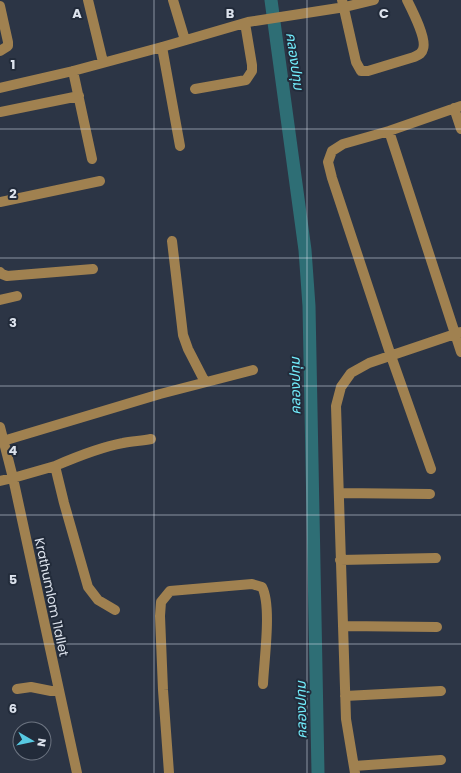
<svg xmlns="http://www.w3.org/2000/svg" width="461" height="773" font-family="Poppins,'Noto Sans Thai',sans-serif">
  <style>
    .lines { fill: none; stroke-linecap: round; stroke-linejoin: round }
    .canal { stroke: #2e6e75; stroke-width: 13 }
    .minor { stroke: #a08150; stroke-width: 10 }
    .grid { fill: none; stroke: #dde3ed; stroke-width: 1; stroke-opacity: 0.55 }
    .labels { text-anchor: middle; stroke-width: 4; stroke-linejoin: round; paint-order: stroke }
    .street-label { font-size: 13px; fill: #dde3ed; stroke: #222b3a }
    .water-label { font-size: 14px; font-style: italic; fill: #73eefd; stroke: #222b3a }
    .grid-label { font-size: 13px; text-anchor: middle; font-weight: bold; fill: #dde3ed; stroke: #222b3a; stroke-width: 4; stroke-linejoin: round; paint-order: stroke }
  </style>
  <rect width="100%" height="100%" fill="#2c3545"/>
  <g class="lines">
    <path class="canal" d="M271,0L305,250L309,306L318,773"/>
    <path class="minor" d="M88,0L103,62
      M173,0L185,40
      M342,0L356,62L361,71H368L414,57C418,55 422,54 423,49C427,39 412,10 407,0
      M0,6L8,42V46L0,51
      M162,47L180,146
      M73,71L92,159
      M0,88L73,71L162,47L248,22L345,7L374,0
      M195,89L246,80L252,71V65L245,23
      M454,108L461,129
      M0,112L79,96
      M389,131L461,352
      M0,202L100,181
      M172,241L183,335L188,349L205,382
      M0,272L2,274L7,276L93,269
      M0,300L17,296
      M0,427L13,478L77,773
      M3,441L160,394L253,370
      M431,469L391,356L332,178L328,162L332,151L343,144L389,131L461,106
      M0,481L13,478L55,466
      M339,493L430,494
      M340,560L436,558
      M115,610L98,600L88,587L64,503L55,466C76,457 101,447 123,443C132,441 142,441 151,439
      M343,626L437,627
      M17,689L31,687L51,691L59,690
      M345,696L441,691
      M354,766L441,760
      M169,773L163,690L160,616L161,602L170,591L252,584L262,587C272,606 264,660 263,684
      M355,773L346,719L336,406L341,387L351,373L369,363L461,332"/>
  </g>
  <path class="grid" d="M154,0V773M307,0V773M0,129H461M0,258H461M0,386H461M0,515H461M0,644H461"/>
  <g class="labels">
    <g class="street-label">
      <text transform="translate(52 597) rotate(78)" y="5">Krathumlom 11allet</text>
    </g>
    <g class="water-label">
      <text transform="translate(295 61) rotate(82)" y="5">คลองปทุม</text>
      <text transform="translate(295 386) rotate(-91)" y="5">คลองปทุม</text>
      <text transform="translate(301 710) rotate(-91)" y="5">คลองปทุม</text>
    </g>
  </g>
  <g class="grid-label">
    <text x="77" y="18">A</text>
    <text x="230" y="18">B</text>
    <text x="384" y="18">C</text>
    <text x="13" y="69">1</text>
    <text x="13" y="198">2</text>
    <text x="13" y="327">3</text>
    <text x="13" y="455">4</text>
    <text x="13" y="584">5</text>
    <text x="13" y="713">6</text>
  </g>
  <g transform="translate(32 741) rotate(99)"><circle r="19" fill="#222b3a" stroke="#6d7582"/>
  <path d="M0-3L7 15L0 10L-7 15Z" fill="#57c9e2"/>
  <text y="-6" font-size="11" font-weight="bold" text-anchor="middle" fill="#dde3ed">N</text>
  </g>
</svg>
